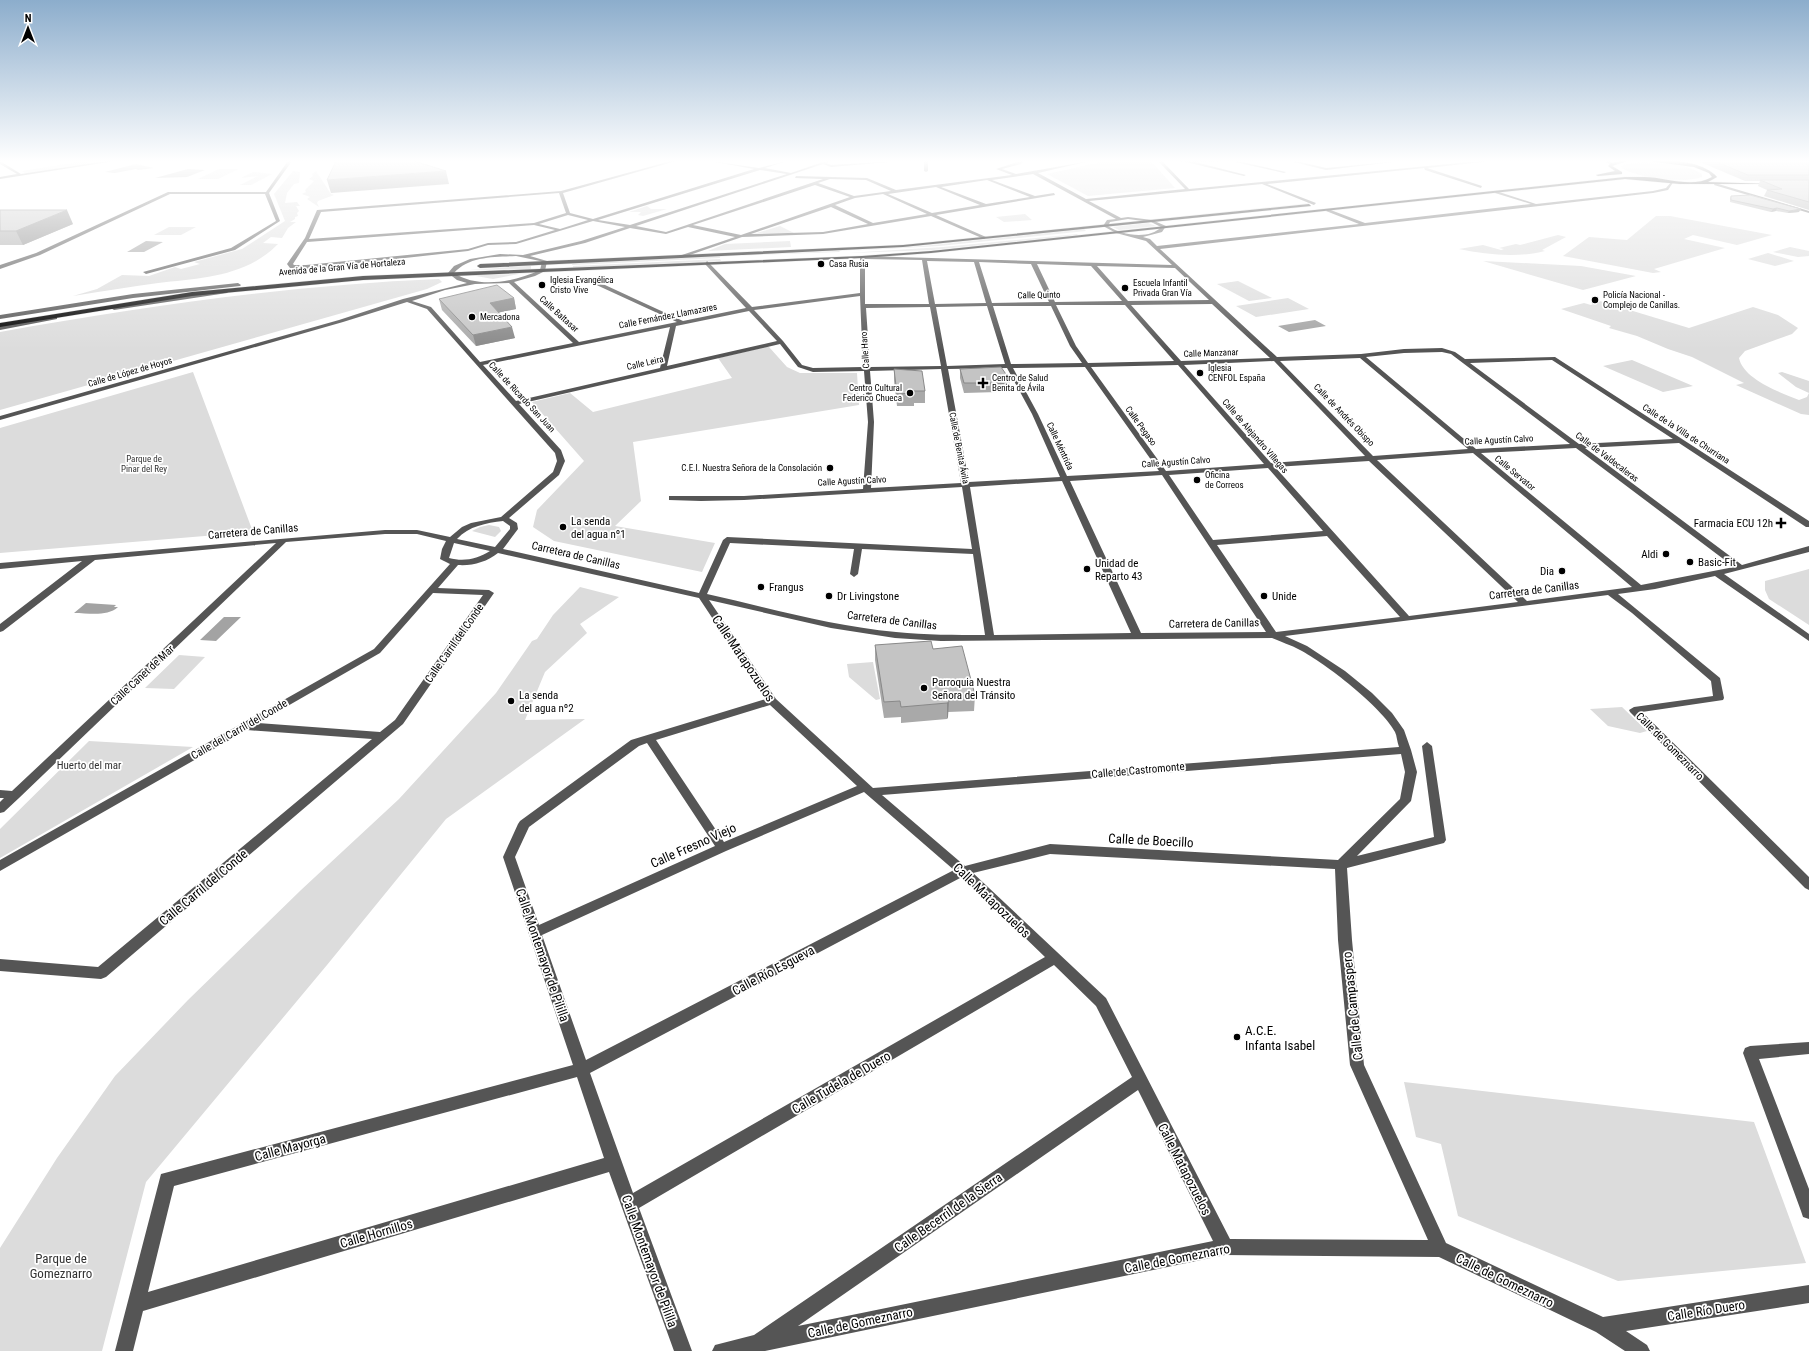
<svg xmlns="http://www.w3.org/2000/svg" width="1809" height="1351" font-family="'Roboto Condensed',sans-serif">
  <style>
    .green { fill: #dcdcdc }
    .water { fill: #a3a3a3 }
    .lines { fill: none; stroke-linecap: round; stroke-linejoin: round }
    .major-casing { stroke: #dbdbdb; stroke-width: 1 }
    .minor { fill: #555; fill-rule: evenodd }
    .major { fill: #000; fill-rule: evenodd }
    .wall { fill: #a9a9a9 }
    .shaded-wall { fill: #898989 }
    .building { fill: #c4c4c4; stroke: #898989 }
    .poi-dot { fill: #000; stroke: #fff; stroke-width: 1.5 }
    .labels { text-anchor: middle; stroke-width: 3.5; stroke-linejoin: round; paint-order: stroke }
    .far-poi-label { font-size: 9px; fill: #000; stroke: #fff; text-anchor: start }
    .far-street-label { font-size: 9px; fill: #000; stroke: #fff }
    .far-park-label { font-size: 9px; fill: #333; stroke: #fff }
    .poi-label { font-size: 11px; fill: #000; stroke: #fff; text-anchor: start }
    .street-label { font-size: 11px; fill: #000; stroke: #fff }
    .park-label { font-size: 11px; fill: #333; stroke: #fff }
    .near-street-label { font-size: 13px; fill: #000; stroke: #fff }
    .near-poi-label { font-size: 13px; fill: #000; stroke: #fff; text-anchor: start }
    .near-park-label { font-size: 13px; fill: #333; stroke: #fff }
  </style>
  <rect width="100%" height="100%" fill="#fff"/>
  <path class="green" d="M85,161L90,164L26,174L22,171Z
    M1106,161H1151L1175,188L1088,196L1047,174Z
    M1631,163C1653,162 1683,162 1702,174V177C1682,184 1641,178 1623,169L1621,166Z
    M219,169H239L218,179H198Z
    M293,171L300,172L299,183L294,184L287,193L285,203L297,202L300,206H296L299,211L297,213L298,216L295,217V219L290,222H296L288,228L282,238L271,237L263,243L278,244C246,277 201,278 158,283C130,287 102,291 73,296L97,289L122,275L149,276L175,267L181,269L200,264L194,262L242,249L285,221L274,194Z
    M316,171L331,194L334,195L318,201L317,203L319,207L307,199L310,197L302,194L306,192L305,190L314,181L309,179L313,176L312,174Z
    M253,172L272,174L251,185H240L258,176L241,178Z
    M647,206L651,209H667L643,216L638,215L641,212H629Z
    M1025,214L1032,220L1004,222L996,217Z
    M1656,216H1670L1772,235L1737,245L1693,235L1684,239L1725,248L1654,269L1661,272L1653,273L1563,256L1589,237L1627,240Z
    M1148,223L1156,226L1119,230L1113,227Z
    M780,226L794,233H757Z
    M169,227H196L181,235H154Z
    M1084,229L1086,231L939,246L846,251L923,246Z
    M1077,234L1078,235L933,250L848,253L943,247Z
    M1558,235L1566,237L1542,250L1545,251C1517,258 1488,255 1459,249L1483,245L1501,250L1504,249L1499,248L1516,244L1520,245Z
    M790,241L791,247L708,251L725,244Z
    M1790,247L1809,251V256L1798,257L1773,252Z
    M839,251L840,252L728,256Z
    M1768,253L1794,261L1775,266L1748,259Z
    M720,256V258L572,265L573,263Z
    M720,259L721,261L573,268V266Z
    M1483,261L1581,266L1636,276L1583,290Z
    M528,266H531V269L469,270Z
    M519,274L493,279L470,275Z
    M439,279L442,282L427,289L0,410V332C145,306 292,285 439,279Z
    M1238,281L1272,298L1249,301L1217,284Z
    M1288,298L1309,309L1256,317L1236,306Z
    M1600,301L1689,328L1753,307L1778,315L1798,328L1792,334L1745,351L1739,358C1743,379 1781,393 1799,400L1807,397L1809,393V415L1801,414L1736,385L1744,383L1692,357L1668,349L1637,336L1609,328L1611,326L1561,309L1584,303L1591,305Z
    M766,347H769L787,367L800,373H857L859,405L633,442L641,501L615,526L715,543L702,572L554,541L533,527L537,510L584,461L532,402L570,393L593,412L732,378L718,358Z
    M1632,360L1693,386L1663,392L1603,366Z
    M193,372L253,532L0,553V428Z
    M1782,372L1809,381V393L1796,387L1778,373Z
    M489,525L499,527L501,531L495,537L472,531L480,527Z
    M1809,569V625L1769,599L1765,590V581Z
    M580,587L619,597L580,624L587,633L545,672L525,720L585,719L446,819L327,965L146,1182L102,1351H0V1248L57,1158L115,1076L188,1000L301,890L399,799L496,693L532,641L537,639L553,615Z
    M179,655L205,657L174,689L145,688Z
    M873,662L880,699L876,700L849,677L847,664Z
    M1622,707L1647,731L1640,733L1608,726L1590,709Z
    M89,741L193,747L0,858V829Z
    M1404,1082L1754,1122L1806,1263L1618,1281L1458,1216L1441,1144L1416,1137Z"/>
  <path class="water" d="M136,164L154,168L138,170L136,169L115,173L105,172Z
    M188,169L205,170L187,177L155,178Z
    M146,241L163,242L144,252H127Z
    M1315,320L1326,326L1289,332L1278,326Z
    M86,603L116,605L114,607H118C107,617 89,613 74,613Z
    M224,617H241L216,641L200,640Z"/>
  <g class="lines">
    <g class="major-casing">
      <path id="major" d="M1621,161H1627L1612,166L1622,172V174L1598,176L1596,175L1615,171L1608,166L1611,163Z
        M1648,161C1669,159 1702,161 1717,177L1708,182L1773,184H1680L1625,179L931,253L862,258L363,280L192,296L0,327V323L192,292L363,276L862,256L931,251L1625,177C1631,177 1638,177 1644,177C1666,177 1691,189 1712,177L1709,173L1694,167Z
        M1309,204L1311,206L903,247L480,268L477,266L480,264L903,245Z"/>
    </g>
    <path class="minor" d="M0,161L21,174L107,161H115L0,179V177L17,174L0,164Z
      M288,161H292L269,193L280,221L235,250L146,274L143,272L231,248L276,221L265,194H170L40,255L0,269V265L36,253L168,192H266Z
      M671,161H676L563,193L570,213L593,219L754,169L710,161L759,168L787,161L765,168L791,173L826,161H831L826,163L831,165L900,161L831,167L823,164L636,226L666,232L823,179L795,178L796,176L867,178L896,190L1012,175L996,169L1020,161H1024L1021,164L1002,169L1016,174L1090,161L1038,173L1086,199L1185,189L1158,161H1162L1189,189L1480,161H1491L1427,168L1482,186L1481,188L1425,170L1424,168L1267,184L1316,203L1314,205L1262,184L1089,201L1121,218L1128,217L1152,220L1166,226L1162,232L1143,237L1150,239L1157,246L1359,224L1326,211L1328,209L1365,223L1531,204L1495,193L1496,191L1536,204L1653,191L1666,188L1672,181H1674L1668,190L1653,193L1160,249L1277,357L1361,354L1404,349L1442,348L1455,352L1465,359L1555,357L1809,521V527H1806L1679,443L1585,448L1742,565L1809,546V552L1724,574L1809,634V641L1715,576L1655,589L1618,594L1720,678L1724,698L1723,700L1642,712L1809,877V890L1805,888L1630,712L1629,710L1634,707L1713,696L1711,681L1632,613L1608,595L1285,636L1307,646L1345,671L1372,693L1392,713L1404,730L1411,750L1417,772L1411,801L1357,856L1434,837L1422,746L1427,742L1432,746L1446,840L1444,843L1347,868L1352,940L1364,1065L1446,1243L1603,1317L1809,1285V1303L1626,1331L1647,1345L1650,1351H1625L1596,1332L1439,1257L1225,1255L765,1351H712L715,1345L754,1335L1132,1077L1096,1006L1054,965L639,1208L692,1351H674L609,1172L143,1311L133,1351H115L161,1174L573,1065L503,857L518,824L520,821L631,740L766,699L699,598L498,553C487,562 472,566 458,565L438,588L489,590L494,593L403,724L106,977L101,979L0,971V959L98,967L372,739L247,730L0,871V860L374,649L450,564L440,559L442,549L446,541L417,534H385L286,542L19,798L4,812L0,813V802L4,798H0V790L12,791L276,543L95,560L3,631L0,632V624L82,561L0,569V563L385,530H417L450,537L462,527L471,523L501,517L553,472L557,461L555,453L427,309L407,302L343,322L0,420V416L339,320L403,299L467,283L457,280L448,273L454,266L470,259L500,254L523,255L581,241L625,227L593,221L516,244L488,245L468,251L306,269L290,268L287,264L305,238L317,210L561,191ZM760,170L787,174L630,225L598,220ZM1033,174L1116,219L1107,220L1103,226L1116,233L1146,241L1172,265L862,256L860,257V293L752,307L707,261L705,264L746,308L683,321L592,279L590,280V282L677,322L579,342L514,282L535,276L545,271L547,261L530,256L585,243L630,228L666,234L688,227L735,237L679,256L681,258L742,237L823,234L931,216L984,239L986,237L936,215L1055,195L1054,193L1035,196L992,180ZM830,179L866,180L891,191L854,196L818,183ZM987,180L1030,197L986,204L941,187ZM815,185L850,197L741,235L693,225ZM936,187L980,205L932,213L888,194ZM559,193L566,213L534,223L309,239L321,212ZM883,194L927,214L873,223L835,205L855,198ZM831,207L868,224L823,232L751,234ZM568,215L588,220L560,229L539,224ZM1128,219L1151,222L1161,227C1150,240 1120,235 1108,226L1110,222ZM534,225L555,230L516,242L488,243L468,249L306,265H294L293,264L307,242ZM516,256L540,261L542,262L540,270C515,282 478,289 454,273C469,256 495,257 516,256ZM865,259L922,260L929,304H865ZM927,261L974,262L986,303L935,304ZM979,262L1031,264L1049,302L992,303ZM1037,264L1091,266L1122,301L1055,302ZM1097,266L1175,268L1209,300L1128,301ZM509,283L573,343L480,362L431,307L412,301L445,290L475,284ZM860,296L863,367L813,368L802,365L783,341L754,310ZM1212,304L1270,358L1181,361L1131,305ZM1056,305H1125L1174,361L1088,363L1076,346ZM987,306L1005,364L947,366L936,307ZM993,306H1051L1070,346L1082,363L1011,364ZM930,307L941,366L870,367L866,308ZM749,311L777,341L667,366L676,326ZM670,327L660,368L516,401L483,365ZM780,344L798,367L813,372L864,371L868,422L863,489L744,496H669V500L701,501L744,500L962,487L972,549L727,537L723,540L699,593L503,549L518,529L517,523L509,518L559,475L565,461L561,450L519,404ZM1442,352L1451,354L1570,444L1476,449L1366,357L1404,353ZM1360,358L1468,449L1373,456L1280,361ZM1552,360L1673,439L1579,444L1470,363ZM1274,361L1365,456L1271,463L1184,365ZM1178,365L1264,464L1166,471L1091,367ZM1085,367L1159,471L1067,476L1038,414L1013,368ZM1007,368L1032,414L1060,477L969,482L948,369ZM941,369L961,483L871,488L874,422L870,371ZM1576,448L1734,567L1641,585L1481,453ZM1473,453L1632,587L1527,601L1377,460ZM1369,461L1518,602L1409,616L1275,467ZM1268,468L1323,531L1213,540L1169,475ZM1162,475L1266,632L1141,633L1070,481ZM1062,481L1131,633L994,635L970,487ZM503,521L510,526V529L495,547L457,539C469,526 486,523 503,521ZM1327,536L1400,617L1276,632L1217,545ZM454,543L490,551C477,559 464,562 449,558ZM730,543L854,549L850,574L854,577L858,574L862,549L973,554L985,635C955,635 926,635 896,632C832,626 769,608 707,594ZM433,593L483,595L395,720L380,732L258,723L380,653ZM709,600L831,628L895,638L941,641L1272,638C1281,642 1291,645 1300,650C1325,663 1382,707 1395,732C1397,736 1397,742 1399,747L873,788L776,699ZM770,705L857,786L724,842L656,740ZM647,743L715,846L539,925L515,857L529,827L639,746ZM1401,754L1405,772L1400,799L1338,860L1050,844L965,866L882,795ZM864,792L954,870L586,1060L542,935L726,851ZM1050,854L1335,869L1338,940L1350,1065L1428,1240L1230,1239L1106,998L973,873ZM962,877L1045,957L633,1193L590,1073ZM577,1077L604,1158L148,1292L174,1186ZM1138,1090L1213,1241L798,1326Z
      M924,161H928V171L926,172L924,171Z
      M1172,161H1220L1218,162H1195L1246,175L1244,176L1186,162Z
      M1231,161H1237L1286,172L1284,173Z
      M1290,161H1296L1326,168L1401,161L1326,170Z
      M1605,161H1609L1614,164L1611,165Z
      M1715,183L1809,211V213L1714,185Z
      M238,283L241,285L240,286L133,298L0,319V315L133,294Z
      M225,290L228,292L227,293L114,310L111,308Z
      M55,316L57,317V319L0,330V326Z
      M1809,1042V1054L1759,1059L1809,1189V1219L1803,1217L1801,1211L1743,1053L1745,1048L1750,1046Z"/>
    <use href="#major" class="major"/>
  </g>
  <path class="wall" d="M1701,161H1809V210L1764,196L1767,190L1758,186L1760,181H1745L1700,162Z
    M1731,196L1799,212L1788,213L1776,211L1771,212L1730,202V198Z
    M0,210L73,224L23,245H0Z
    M514,298L516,309L499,312L515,338L476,346L442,310L439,299Z
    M1001,367L1009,389L998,392L964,393L960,378V369Z
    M894,369L925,391V403H914V406H897L894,381Z
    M875,645L933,649L975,695L974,711L948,712V717L947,719L901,723V717L884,718L875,660Z"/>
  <path class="shaded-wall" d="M446,171L449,184L331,193L327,180Z
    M1777,208L1776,211L1771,212L1773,209Z
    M1801,209L1799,212L1788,213L1789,211Z
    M67,210L73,224L23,245L16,231Z
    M514,298L516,309L492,314L490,303Z
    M512,327L515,338L476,346L473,335Z
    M1010,380L1009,389L998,392V383Z
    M949,702L948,717L947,719V703Z"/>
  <path class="building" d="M336,161H414L446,171L327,180Z
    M1714,161H1809V175H1748Z
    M1760,180H1809V202L1767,190L1782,189Z
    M1750,195L1801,209L1789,211L1777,208L1773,209L1731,200V196Z
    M0,210H67L16,231H0Z
    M497,285L514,298L490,303L512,327L473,335L439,299Z
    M1001,367L1010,380L998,383H964L960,369Z
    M894,369L922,371L925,391H914V393L897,394Z
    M931,641L933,649L962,646L975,695L948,697L949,702L947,703L901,707L900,701L884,702L875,645Z"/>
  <linearGradient id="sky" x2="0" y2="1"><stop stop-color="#8cadcc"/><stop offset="0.46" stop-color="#fff"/><stop offset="1" stop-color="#fff" stop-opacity="0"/></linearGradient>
  <rect width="1809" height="350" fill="url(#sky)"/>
  <g class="poi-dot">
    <circle cx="821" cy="264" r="4"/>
    <circle cx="542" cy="285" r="4"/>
    <circle cx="1125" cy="288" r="4"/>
    <circle cx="1595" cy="300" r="4"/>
    <circle cx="472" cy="317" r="4"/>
    <circle cx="1200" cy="373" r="4"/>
    <path d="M981 377h4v4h4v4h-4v4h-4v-4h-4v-4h4z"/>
    <circle cx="910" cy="393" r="4"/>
    <circle cx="830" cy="468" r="4"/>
    <circle cx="1197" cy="480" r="4"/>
    <path d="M1779 517h4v4h4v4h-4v4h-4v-4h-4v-4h4z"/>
    <circle cx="563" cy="527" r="4"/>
    <circle cx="1666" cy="554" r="4"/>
    <circle cx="1690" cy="562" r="4"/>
    <circle cx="1087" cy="569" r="4"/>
    <circle cx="1562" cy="571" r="4"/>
    <circle cx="761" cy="587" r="4"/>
    <circle cx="829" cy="596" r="4"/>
    <circle cx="1264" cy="596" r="4"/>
    <circle cx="924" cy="688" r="4"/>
    <circle cx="511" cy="701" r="4"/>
    <circle cx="1237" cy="1037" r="4"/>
  </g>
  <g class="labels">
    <g class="far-poi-label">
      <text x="829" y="267">Casa Rusia</text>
      <text x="550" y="283">Iglesia Evangélica<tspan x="550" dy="10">Cristo Vive</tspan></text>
      <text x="1133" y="286">Escuela Infantil<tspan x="1133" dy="10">Privada Gran Vía</tspan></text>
      <text x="1603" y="298">Policía Nacional -<tspan x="1603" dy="10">Complejo de Canillas.</tspan></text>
      <text x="480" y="320">Mercadona</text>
      <text x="1208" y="371">Iglesia<tspan x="1208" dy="10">CENFOL España</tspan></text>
      <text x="992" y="381">Centro de Salud<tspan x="992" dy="10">Benita de Ávila</tspan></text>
      <text x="902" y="391" text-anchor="end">Centro Cultural<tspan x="902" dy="10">Federico Chueca</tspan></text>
      <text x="822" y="471" text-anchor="end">C.E.I. Nuestra Señora de la Consolación</text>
      <text x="1205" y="478">Oficina<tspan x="1205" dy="10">de Correos</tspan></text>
    </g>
    <g class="far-street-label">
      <text transform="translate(342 267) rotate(-5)" y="3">Avenida de la Gran Vía de Hortaleza</text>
      <text transform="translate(1039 295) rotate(-1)" y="3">Calle Quinto</text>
      <text transform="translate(559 314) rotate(42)" y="3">Calle Baltasar</text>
      <text transform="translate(668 316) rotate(-11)" y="3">Calle Fernández Llamazares</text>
      <text transform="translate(865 350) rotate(-94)" y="3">Calle Haro</text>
      <text transform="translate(1211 353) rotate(-2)" y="3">Calle Manzanar</text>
      <text transform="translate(645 363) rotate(-13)" y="3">Calle Leira</text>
      <text transform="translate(130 372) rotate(-16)" y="3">Calle de López de Hoyos</text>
      <text transform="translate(522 397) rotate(47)" y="3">Calle de Ricardo San Juan</text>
      <text transform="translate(1344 415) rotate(46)" y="3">Calle de Andrés Obispo</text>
      <text transform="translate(1141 426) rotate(54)" y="3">Calle Pegaso</text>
      <text transform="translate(1686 434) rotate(33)" y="3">Calle de la Villa de Churriana</text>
      <text transform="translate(1255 436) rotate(49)" y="3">Calle de Alejandro Villegas</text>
      <text transform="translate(1499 440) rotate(-3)" y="3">Calle Agustín Calvo</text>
      <text transform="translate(1060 446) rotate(65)" y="3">Calle Méntrida</text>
      <text transform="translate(959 448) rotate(79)" y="3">Calle de Benita Ávila</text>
      <text transform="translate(1607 457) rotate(37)" y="3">Calle de Valdecaleras</text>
      <text transform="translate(1176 462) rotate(-4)" y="3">Calle Agustín Calvo</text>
      <text transform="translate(1515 473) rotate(40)" y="3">Calle Servator</text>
      <text transform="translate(852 481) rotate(-3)" y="3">Calle Agustín Calvo</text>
    </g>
    <g class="far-park-label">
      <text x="144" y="462">Parque de<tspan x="144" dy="10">Pinar del Rey</tspan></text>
    </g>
    <g class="poi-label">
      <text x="571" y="525">La senda<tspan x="571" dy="13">del agua nº1</tspan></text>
      <text x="1773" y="527" text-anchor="end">Farmacia ECU 12h</text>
      <text x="1658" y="558" text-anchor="end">Aldi</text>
      <text x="1698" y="566">Basic-Fit</text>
      <text x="1095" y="567">Unidad de<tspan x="1095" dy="13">Reparto 43</tspan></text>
      <text x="1554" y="575" text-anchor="end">Dia</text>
      <text x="769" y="591">Frangus</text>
      <text x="837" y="600">Dr Livingstone</text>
      <text x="1272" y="600">Unide</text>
      <text x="932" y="686">Parroquia Nuestra<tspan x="932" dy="13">Señora del Tránsito</tspan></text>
      <text x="519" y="699">La senda<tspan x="519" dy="13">del agua nº2</tspan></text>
    </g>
    <g class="street-label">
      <text transform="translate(253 531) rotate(-5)" y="4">Carretera de Canillas</text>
      <text transform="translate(576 555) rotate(13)" y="4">Carretera de Canillas</text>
      <text transform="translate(1534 590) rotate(-7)" y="4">Carretera de Canillas</text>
      <text transform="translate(892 620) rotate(7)" y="4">Carretera de Canillas</text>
      <text transform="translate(1214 623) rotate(-1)" y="4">Carretera de Canillas</text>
      <text transform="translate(454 643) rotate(-55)" y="4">Calle Carril del Conde</text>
      <text transform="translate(142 675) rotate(-43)" y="4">Calle Canet de Mar</text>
      <text transform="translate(239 729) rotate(-30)" y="4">Calle del Carril del Conde</text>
      <text transform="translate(1670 746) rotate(45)" y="4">Calle de Gomeznarro</text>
      <text transform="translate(1138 770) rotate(-5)" y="4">Calle de Castromonte</text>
    </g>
    <g class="park-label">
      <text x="89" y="769">Huerto del mar</text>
    </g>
    <g class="near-street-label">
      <text transform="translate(744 658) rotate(56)" y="5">Calle Matapozuelos</text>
      <text transform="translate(1151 840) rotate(3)" y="5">Calle de Boecillo</text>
      <text transform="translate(693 845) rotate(-24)" y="5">Calle Fresno Viejo</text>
      <text transform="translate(203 887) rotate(-40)" y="5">Calle Carril del Conde</text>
      <text transform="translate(992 900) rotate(44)" y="5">Calle Matapozuelos</text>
      <text transform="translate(543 955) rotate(71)" y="5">Calle Montemayor de Pililla</text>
      <text transform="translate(773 970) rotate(-28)" y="5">Calle Río Esgueva</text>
      <text transform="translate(1352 1006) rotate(-96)" y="5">Calle de Campaspero</text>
      <text transform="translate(841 1082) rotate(-30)" y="5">Calle Tudela de Duero</text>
      <text transform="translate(290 1147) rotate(-15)" y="5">Calle Mayorga</text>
      <text transform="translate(1185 1169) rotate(63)" y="5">Calle Matapozuelos</text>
      <text transform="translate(948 1212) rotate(-35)" y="5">Calle Becerril de la Sierra</text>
      <text transform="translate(376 1233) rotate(-16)" y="5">Calle Hornillos</text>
      <text transform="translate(1177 1258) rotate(-11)" y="5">Calle de Gomeznarro</text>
      <text transform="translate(650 1261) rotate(70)" y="5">Calle Montemayor de Pililla</text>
      <text transform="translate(1505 1280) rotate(26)" y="5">Calle de Gomeznarro</text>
      <text transform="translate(1706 1310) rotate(-9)" y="5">Calle Río Duero</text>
      <text transform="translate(860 1322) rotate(-12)" y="5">Calle de Gomeznarro</text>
    </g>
    <g class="near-poi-label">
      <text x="1245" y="1035">A.C.E.<tspan x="1245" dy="15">Infanta Isabel</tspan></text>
    </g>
    <g class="near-park-label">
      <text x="61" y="1263">Parque de<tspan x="61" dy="15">Gomeznarro</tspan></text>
    </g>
  </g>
  <g transform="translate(28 28)" stroke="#ffffff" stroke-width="3" paint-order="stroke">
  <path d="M0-3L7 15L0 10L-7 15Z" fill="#000000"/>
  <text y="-6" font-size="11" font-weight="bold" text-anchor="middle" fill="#000000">N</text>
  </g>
</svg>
